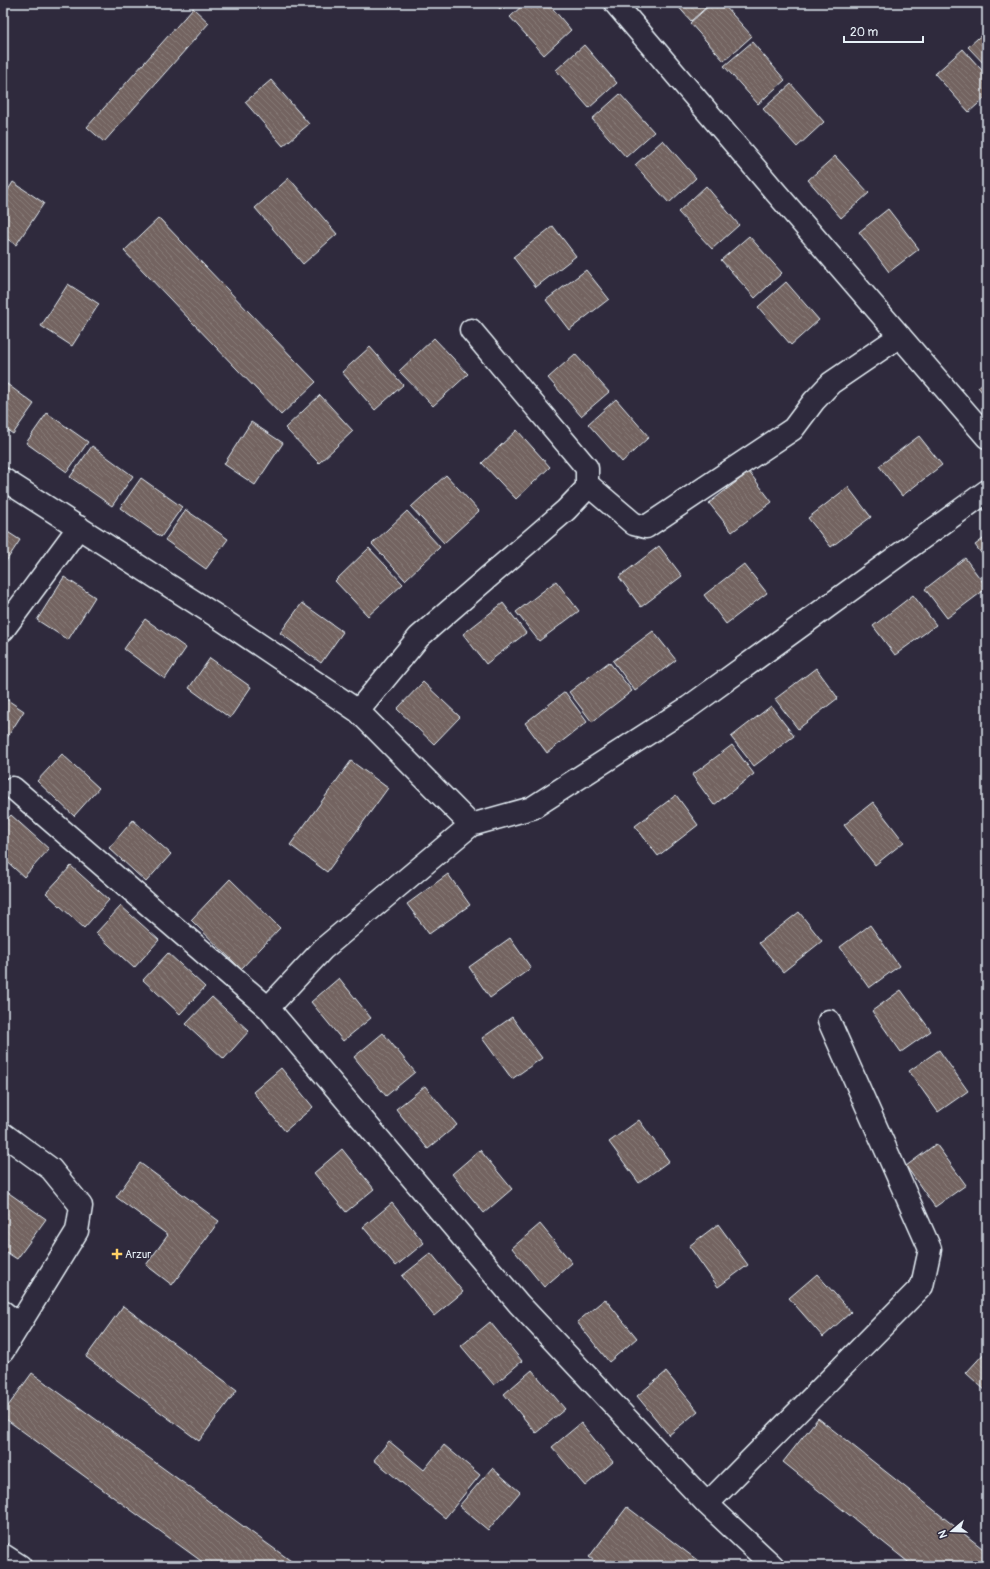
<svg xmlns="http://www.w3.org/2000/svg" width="990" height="1569" font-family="Pangolin,sans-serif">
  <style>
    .building { fill: url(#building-back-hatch); stroke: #e8f1f8 }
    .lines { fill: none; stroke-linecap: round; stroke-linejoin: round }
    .minor-casing { stroke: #e8f1f8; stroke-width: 25 }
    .secondary-casing { stroke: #e8f1f8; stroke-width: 25 }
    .minor { stroke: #2f2a3d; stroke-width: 22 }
    .secondary { stroke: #2f2a3d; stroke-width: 22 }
    .poi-dot { fill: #ffd166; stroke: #2f2a3d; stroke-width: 1.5 }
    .labels { text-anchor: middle; stroke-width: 3; stroke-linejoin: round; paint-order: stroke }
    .poi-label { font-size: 11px; fill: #e8f1f8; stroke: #2f2a3d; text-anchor: start }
  </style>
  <defs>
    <pattern id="building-back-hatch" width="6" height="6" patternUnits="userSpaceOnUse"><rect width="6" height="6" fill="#736461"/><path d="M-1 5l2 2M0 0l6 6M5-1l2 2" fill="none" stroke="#877b78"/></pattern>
  </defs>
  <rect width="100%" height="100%" fill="#2f2a3d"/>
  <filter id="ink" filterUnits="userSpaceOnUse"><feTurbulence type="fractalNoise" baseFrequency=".025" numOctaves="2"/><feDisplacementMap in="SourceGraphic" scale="8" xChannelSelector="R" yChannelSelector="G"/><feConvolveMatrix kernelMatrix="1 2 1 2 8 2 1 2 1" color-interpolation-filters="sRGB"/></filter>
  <g filter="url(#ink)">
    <path class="building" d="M494,3H509L501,10Z
      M525,3H548L571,30L544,55L510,17Z
      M675,3H711L691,21Z
      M712,3H722L752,36L724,61L690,23Z
      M193,8L209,23L104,142L87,127Z
      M987,30V67L968,47Z
      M752,42L785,80L758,104L724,66Z
      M584,45L617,83L589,108L556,70Z
      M963,49L987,76V96L969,112L935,74Z
      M271,80L309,124L283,146L245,102Z
      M791,84L824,122L797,147L763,109Z
      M620,94L654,132L626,157L592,119Z
      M663,140L696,178L669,203L635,165Z
      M835,156L869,193L841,218L808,180Z
      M289,178L337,234L303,264L255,208Z
      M13,182L44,203L16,245L3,236V198Z
      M706,186L739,225L712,249L678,212Z
      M888,209L919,249L889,272L859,232Z
      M159,218L316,382L281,415L124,251Z
      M553,226L576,256L536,287L513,257Z
      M749,236L782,273L755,298L721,260Z
      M586,270L609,299L569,330L546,300Z
      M786,282L819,320L791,345L758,307Z
      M68,284L99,304L72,346L41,326Z
      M434,338L468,374L433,406L399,371Z
      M370,347L403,385L375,410L342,372Z
      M575,354L609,392L581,416L548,378Z
      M987,380V398L978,387Z
      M3,381L34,404L13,434L3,427Z
      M320,395L353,431L319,463L285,428Z
      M616,399L649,437L622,462L588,424Z
      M47,413L88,442L67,472L26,443Z
      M251,422L283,443L255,485L224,464Z
      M517,430L550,467L516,499L482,463Z
      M919,436L942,465L902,496L879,466Z
      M92,446L133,476L112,506L70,477Z
      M749,472L772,502L732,532L709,503Z
      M446,475L479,511L444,543L411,507Z
      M141,478L182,507L161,537L120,508Z
      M848,487L871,517L831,547L808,518Z
      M186,510L228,539L206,569L165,540Z
      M407,511L440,547L405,580L372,544Z
      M3,529L20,540L3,566Z
      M987,536V561L975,545Z
      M659,546L682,576L641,607L619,577Z
      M369,548L403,584L368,616L335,581Z
      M965,558L987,588L947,618L925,589Z
      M744,564L767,593L726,624L704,595Z
      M64,577L95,597L68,640L37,620Z
      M556,581L579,611L539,641L516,612Z
      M913,595L936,625L895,655L873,626Z
      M302,603L343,632L321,663L280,633Z
      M503,603L526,633L486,664L463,634Z
      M145,619L186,648L165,679L124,649Z
      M653,631L676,660L635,691L613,661Z
      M210,658L251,687L230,718L189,688Z
      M609,662L632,691L592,722L569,692Z
      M816,668L838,698L798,729L775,699Z
      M423,682L460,717L434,744L397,709Z
      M565,692L587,722L547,753L525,723Z
      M3,697L24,711L3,744Z
      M771,706L794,736L754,766L731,737Z
      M732,745L754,774L714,805L692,775Z
      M62,754L99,788L74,816L37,781Z
      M351,761L388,788L327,872L290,845Z
      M676,795L698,825L658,856L635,826Z
      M873,802L904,842L875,865L844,825Z
      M11,815L49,849L24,877L3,858V824Z
      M133,820L171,854L146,882L109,848Z
      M71,866L109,900L84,928L46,893Z
      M448,874L470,905L429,934L407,904Z
      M230,879L280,928L241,969L191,920Z
      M121,906L159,940L134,968L96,933Z
      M799,912L822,941L783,972L759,943Z
      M870,925L899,966L869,988L840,947Z
      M510,938L531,968L490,998L469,967Z
      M168,953L205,987L180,1014L143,980Z
      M339,978L371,1018L343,1041L311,1002Z
      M901,990L931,1031L901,1052L872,1011Z
      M212,997L249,1031L224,1059L186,1024Z
      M512,1017L542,1058L512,1079L482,1038Z
      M383,1033L415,1072L386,1096L354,1057Z
      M939,1050L968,1091L938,1112L909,1071Z
      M281,1068L313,1107L285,1131L253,1092Z
      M425,1086L457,1125L428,1149L396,1109Z
      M639,1120L669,1161L639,1183L609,1142Z
      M936,1144L966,1185L935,1207L906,1166Z
      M342,1149L374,1189L346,1212L314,1173Z
      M480,1150L512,1189L484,1213L452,1174Z
      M140,1163L219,1221L172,1285L146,1265L168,1235L116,1197Z
      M3,1189L46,1219L17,1259L3,1250Z
      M392,1203L424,1243L396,1266L363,1227Z
      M540,1224L572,1263L544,1287L512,1248Z
      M718,1224L748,1265L718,1287L689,1246Z
      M431,1253L463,1292L434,1316L402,1276Z
      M817,1274L851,1312L823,1337L789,1298Z
      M605,1299L637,1338L609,1362L577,1322Z
      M123,1306L237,1390L199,1441L86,1357Z
      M490,1322L522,1361L494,1385L461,1346Z
      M987,1350V1392L966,1373Z
      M532,1370L565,1409L536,1433L504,1394Z
      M666,1372L698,1411L669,1435L637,1396Z
      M32,1373L298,1566H208L3,1417V1413Z
      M818,1418L987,1552V1561L983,1566H913L783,1462Z
      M581,1423L613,1462L585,1486L552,1447Z
      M389,1441L424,1470L444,1445L480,1475L445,1518L374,1460Z
      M492,1468L520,1492L488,1530L459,1506Z
      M627,1507L705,1566H601L589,1557Z"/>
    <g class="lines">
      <g class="minor-casing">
        <path id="minor" d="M615,3L772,188L987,437
          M3,479L218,617L358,711L471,825
          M587,484L634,524L646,527L793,429L814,401L831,383L900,336
          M3,630L79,527
          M358,711L419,637L566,510L587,488V468L471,330
          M13,788L268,1008L519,1304L707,1504L773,1566
          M268,1008L323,949L471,825L532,808L689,707L987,491
          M3,1134L51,1169L81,1206L77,1231L3,1351
          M3,1312L19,1325
          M707,1504L922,1286L930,1249L829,1021"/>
      </g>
      <g class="secondary-casing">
        <path id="secondary" d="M3,1555L20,1566"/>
      </g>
      <use href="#minor" class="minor"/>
      <use href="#secondary" class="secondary"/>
    </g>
  </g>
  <path class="poi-dot" d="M115 1248h4v4h4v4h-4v4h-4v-4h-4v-4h4z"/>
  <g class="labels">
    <g class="poi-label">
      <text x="125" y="1258">Arzur</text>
    </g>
  </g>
  <rect width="990" height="1569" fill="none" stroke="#2f2a3d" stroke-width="16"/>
  <rect x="8" y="8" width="974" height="1553" fill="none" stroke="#e8f1f8" stroke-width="1.5" filter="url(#ink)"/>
  <g transform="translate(952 1531) rotate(251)" stroke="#2f2a3d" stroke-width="3" paint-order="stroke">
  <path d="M0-3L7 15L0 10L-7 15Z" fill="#e8f1f8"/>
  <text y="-6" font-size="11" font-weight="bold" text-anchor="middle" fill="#e8f1f8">N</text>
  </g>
  <path d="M844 36v6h79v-6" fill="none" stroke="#e8f1f8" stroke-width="2"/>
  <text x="850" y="36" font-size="12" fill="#e8f1f8" stroke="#2f2a3d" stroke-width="3" paint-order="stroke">20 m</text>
</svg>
